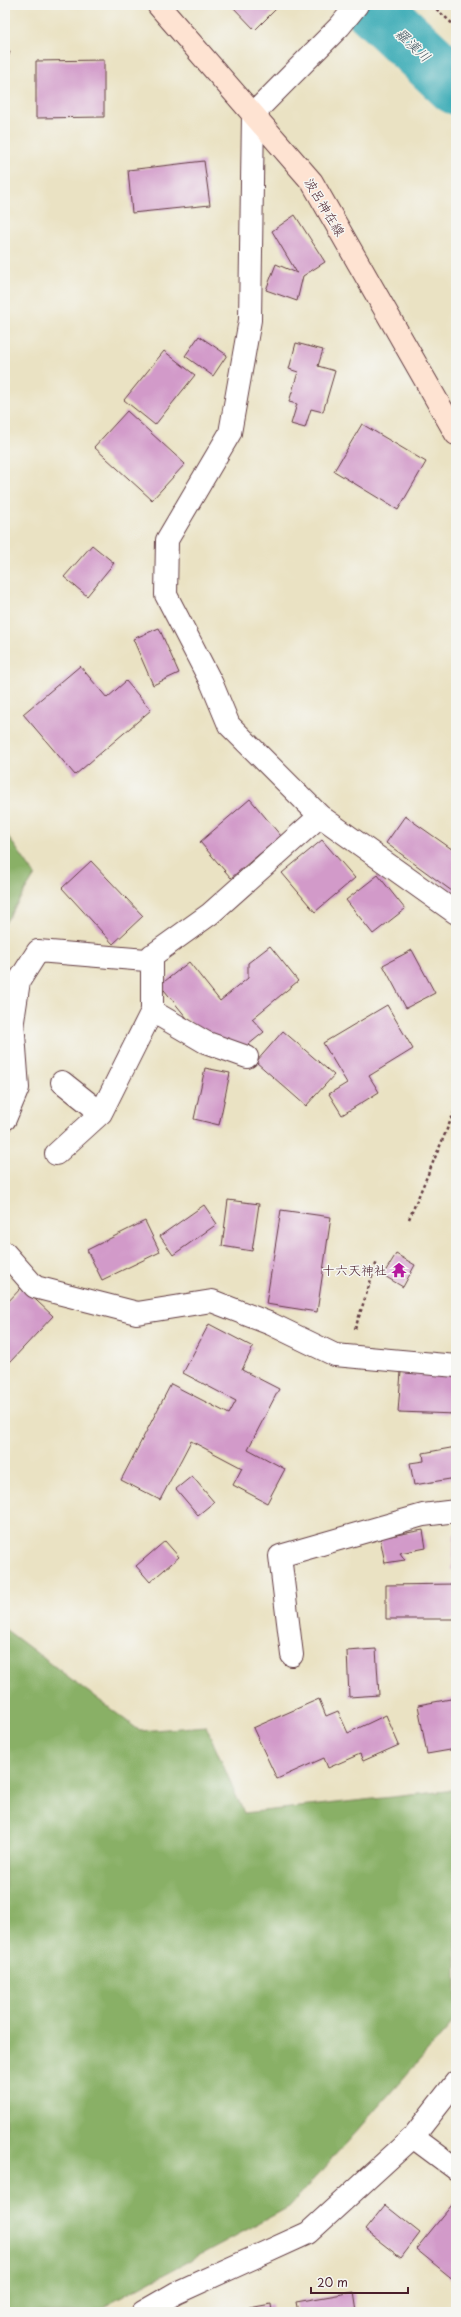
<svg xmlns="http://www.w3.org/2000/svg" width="461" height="2317" font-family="'Playpen Sans','Klee One',sans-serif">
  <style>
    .forest { fill: #89b066; stroke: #6a6848 }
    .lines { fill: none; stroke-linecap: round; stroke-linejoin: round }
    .river { stroke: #39aab5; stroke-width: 58 }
    .building { fill: #d29ac9 }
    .minor-casing { stroke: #623c42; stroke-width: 24 }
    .tertiary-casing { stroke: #623c42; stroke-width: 24 }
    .secondary-casing { stroke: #623c42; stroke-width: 24 }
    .path { stroke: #623c42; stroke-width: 2.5; stroke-dasharray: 3 3; stroke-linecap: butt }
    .minor { stroke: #fff; stroke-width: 22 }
    .tertiary { stroke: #fff; stroke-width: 22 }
    .secondary { stroke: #fee3d2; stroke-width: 22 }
    .labels { text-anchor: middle; stroke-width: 3; stroke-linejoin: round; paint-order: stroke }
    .street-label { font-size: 13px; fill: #4a1f2b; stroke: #f6f6f2 }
    .poi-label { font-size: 13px; fill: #4a1f2b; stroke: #f6f6f2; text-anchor: end }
    .water-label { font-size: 14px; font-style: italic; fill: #435762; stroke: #f6f6f2 }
  </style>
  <rect width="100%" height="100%" fill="#f6f6f2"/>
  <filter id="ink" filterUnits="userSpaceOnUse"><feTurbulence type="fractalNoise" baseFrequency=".025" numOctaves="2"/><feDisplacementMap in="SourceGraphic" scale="8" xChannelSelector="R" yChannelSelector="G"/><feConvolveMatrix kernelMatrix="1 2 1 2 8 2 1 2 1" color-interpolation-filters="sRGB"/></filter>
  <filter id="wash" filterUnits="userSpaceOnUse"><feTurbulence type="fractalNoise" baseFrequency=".012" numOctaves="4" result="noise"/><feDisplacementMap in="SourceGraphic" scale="16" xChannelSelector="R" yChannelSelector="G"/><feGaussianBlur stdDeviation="0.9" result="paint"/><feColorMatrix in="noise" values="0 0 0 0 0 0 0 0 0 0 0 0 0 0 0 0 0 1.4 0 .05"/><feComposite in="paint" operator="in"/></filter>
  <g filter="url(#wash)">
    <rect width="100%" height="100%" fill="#eae2c3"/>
    <path class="forest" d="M5,832L35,875L5,923Z
      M5,1629L140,1731L206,1726L244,1813L456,1790V2019L289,2207L94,2312H5Z"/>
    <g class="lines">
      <path class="river" d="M370,5L456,86"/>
    </g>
    <g id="blocks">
      <path class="building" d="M231,5H280L255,30Z
        M5,51L10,52L5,64Z
        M104,60V117L36,118V61Z
        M204,161L210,205L132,213L128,170Z
        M295,215L325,262L303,276L297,301L266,290L276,264L297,273L272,231Z
        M199,336L227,355L213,376L185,356Z
        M296,343L323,350L318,366L335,371L323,412L311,409L305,428L291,424L297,404L289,402L298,372L289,369Z
        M164,351L195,375L155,425L124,400Z
        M127,411L185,464L152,500L94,447Z
        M362,424L426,462L398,510L334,471Z
        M92,545L114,563L87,596L64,577Z
        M159,628L179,673L153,685L133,639Z
        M80,666L107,698L126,681L151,710L75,775L23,714Z
        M250,799L281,836L231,878L200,842Z
        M405,816L456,852V894L386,843Z
        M322,840L355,878L315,912L282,873Z
        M91,861L143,916L113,944L62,888Z
        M378,875L405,909L373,934L346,900Z
        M270,946L298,981L252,1019L264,1032L243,1049L195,1028L160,985L189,962L220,1001L248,978V963Z
        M412,950L435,993L406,1008L383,965Z
        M387,1005L413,1049L369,1076L379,1092L342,1115L329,1094L347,1083L323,1043Z
        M283,1031L334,1075L306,1106L256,1062Z
        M205,1068L230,1073L219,1125L194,1119Z
        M228,1200L259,1204L252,1251L222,1246Z
        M204,1205L217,1224L173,1255L160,1236Z
        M281,1210L331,1217L317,1312L266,1304Z
        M145,1221L160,1252L102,1280L87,1250Z
        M396,1254L415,1265L403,1287L383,1275Z
        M22,1287L53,1316L10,1362L5,1357V1305Z
        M209,1324L253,1347L242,1370L279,1389L248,1449L285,1469L267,1503L233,1485L242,1468L191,1441L160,1500L121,1480L171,1384L229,1414L236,1401L183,1373Z
        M401,1372L456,1374V1414L398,1412Z
        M456,1447V1478L414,1485L410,1463L424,1461L423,1453Z
        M192,1476L214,1502L198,1515L176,1489Z
        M423,1530L426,1548L400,1553L405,1560L385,1563L380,1538Z
        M454,1534H456V1570H452Z
        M165,1541L179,1557L150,1582L136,1566Z
        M456,1584V1619H386V1585Z
        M376,1649L379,1695L349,1697L347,1651Z
        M456,1698V1749L427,1754L418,1705Z
        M319,1699L326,1716L338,1711L348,1733L386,1715L399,1745L363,1761L360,1754L328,1768L324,1758L277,1779L253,1728Z
        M456,2200V2279L455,2281L416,2249Z
        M385,2205L420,2233L401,2258L365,2230Z
        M354,2292L357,2312H298L296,2302Z
        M271,2304L272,2312H233V2311Z"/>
    </g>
  </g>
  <g filter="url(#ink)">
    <use href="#blocks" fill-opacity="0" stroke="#623c42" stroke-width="1"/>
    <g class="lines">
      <g class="minor-casing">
        <path id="minor" d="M253,114L250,320L230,433L167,540L166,595L212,684L229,725L320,816L456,913
          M152,1011L205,1042L247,1057
          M62,1082L101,1113
          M5,1119L18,1088L13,1021L19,981L38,951L146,960L210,914L320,816
          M56,1154L101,1113L152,1011V955
          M5,1253L35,1287L137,1313L212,1301L271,1324L335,1355L456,1366
          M292,1655L280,1556L423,1515L456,1511
          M413,2137L456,2169
          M143,2312L176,2293L308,2233L413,2137L456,2082"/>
      </g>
      <g class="tertiary-casing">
        <path id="tertiary" d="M253,114L340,26L357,5"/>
      </g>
      <g class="secondary-casing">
        <path id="secondary" d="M158,5L312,182L456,434"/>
      </g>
      <path class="path" d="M432,5L456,27
        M409,1219L456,1108
        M355,1329L377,1261"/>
      <use href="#minor" class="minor"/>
      <use href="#tertiary" class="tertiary"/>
      <use href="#secondary" class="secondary"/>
    </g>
  </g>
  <defs>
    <g id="temple-bare" transform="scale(1.2)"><path d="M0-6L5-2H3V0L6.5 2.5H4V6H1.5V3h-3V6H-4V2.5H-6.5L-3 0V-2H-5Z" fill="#b5179e" stroke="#f6f6f2" stroke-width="2.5" paint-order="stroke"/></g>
  </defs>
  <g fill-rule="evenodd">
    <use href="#temple-bare" x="399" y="1270"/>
  </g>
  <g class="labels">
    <g class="street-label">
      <text transform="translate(325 207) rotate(59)" y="5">波呂神在線</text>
    </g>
    <g class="poi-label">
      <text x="387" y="1275">十六天神社</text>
    </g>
    <g class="water-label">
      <text transform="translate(413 45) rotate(43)" y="5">羅漢川</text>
    </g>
  </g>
  <rect width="461" height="2317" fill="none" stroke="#f6f6f2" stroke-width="20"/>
  <path d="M311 2287v6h97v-6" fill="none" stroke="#4a1f2b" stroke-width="2"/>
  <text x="317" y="2287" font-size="12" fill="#4a1f2b" stroke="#f6f6f2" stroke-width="3" paint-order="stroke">20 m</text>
</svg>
